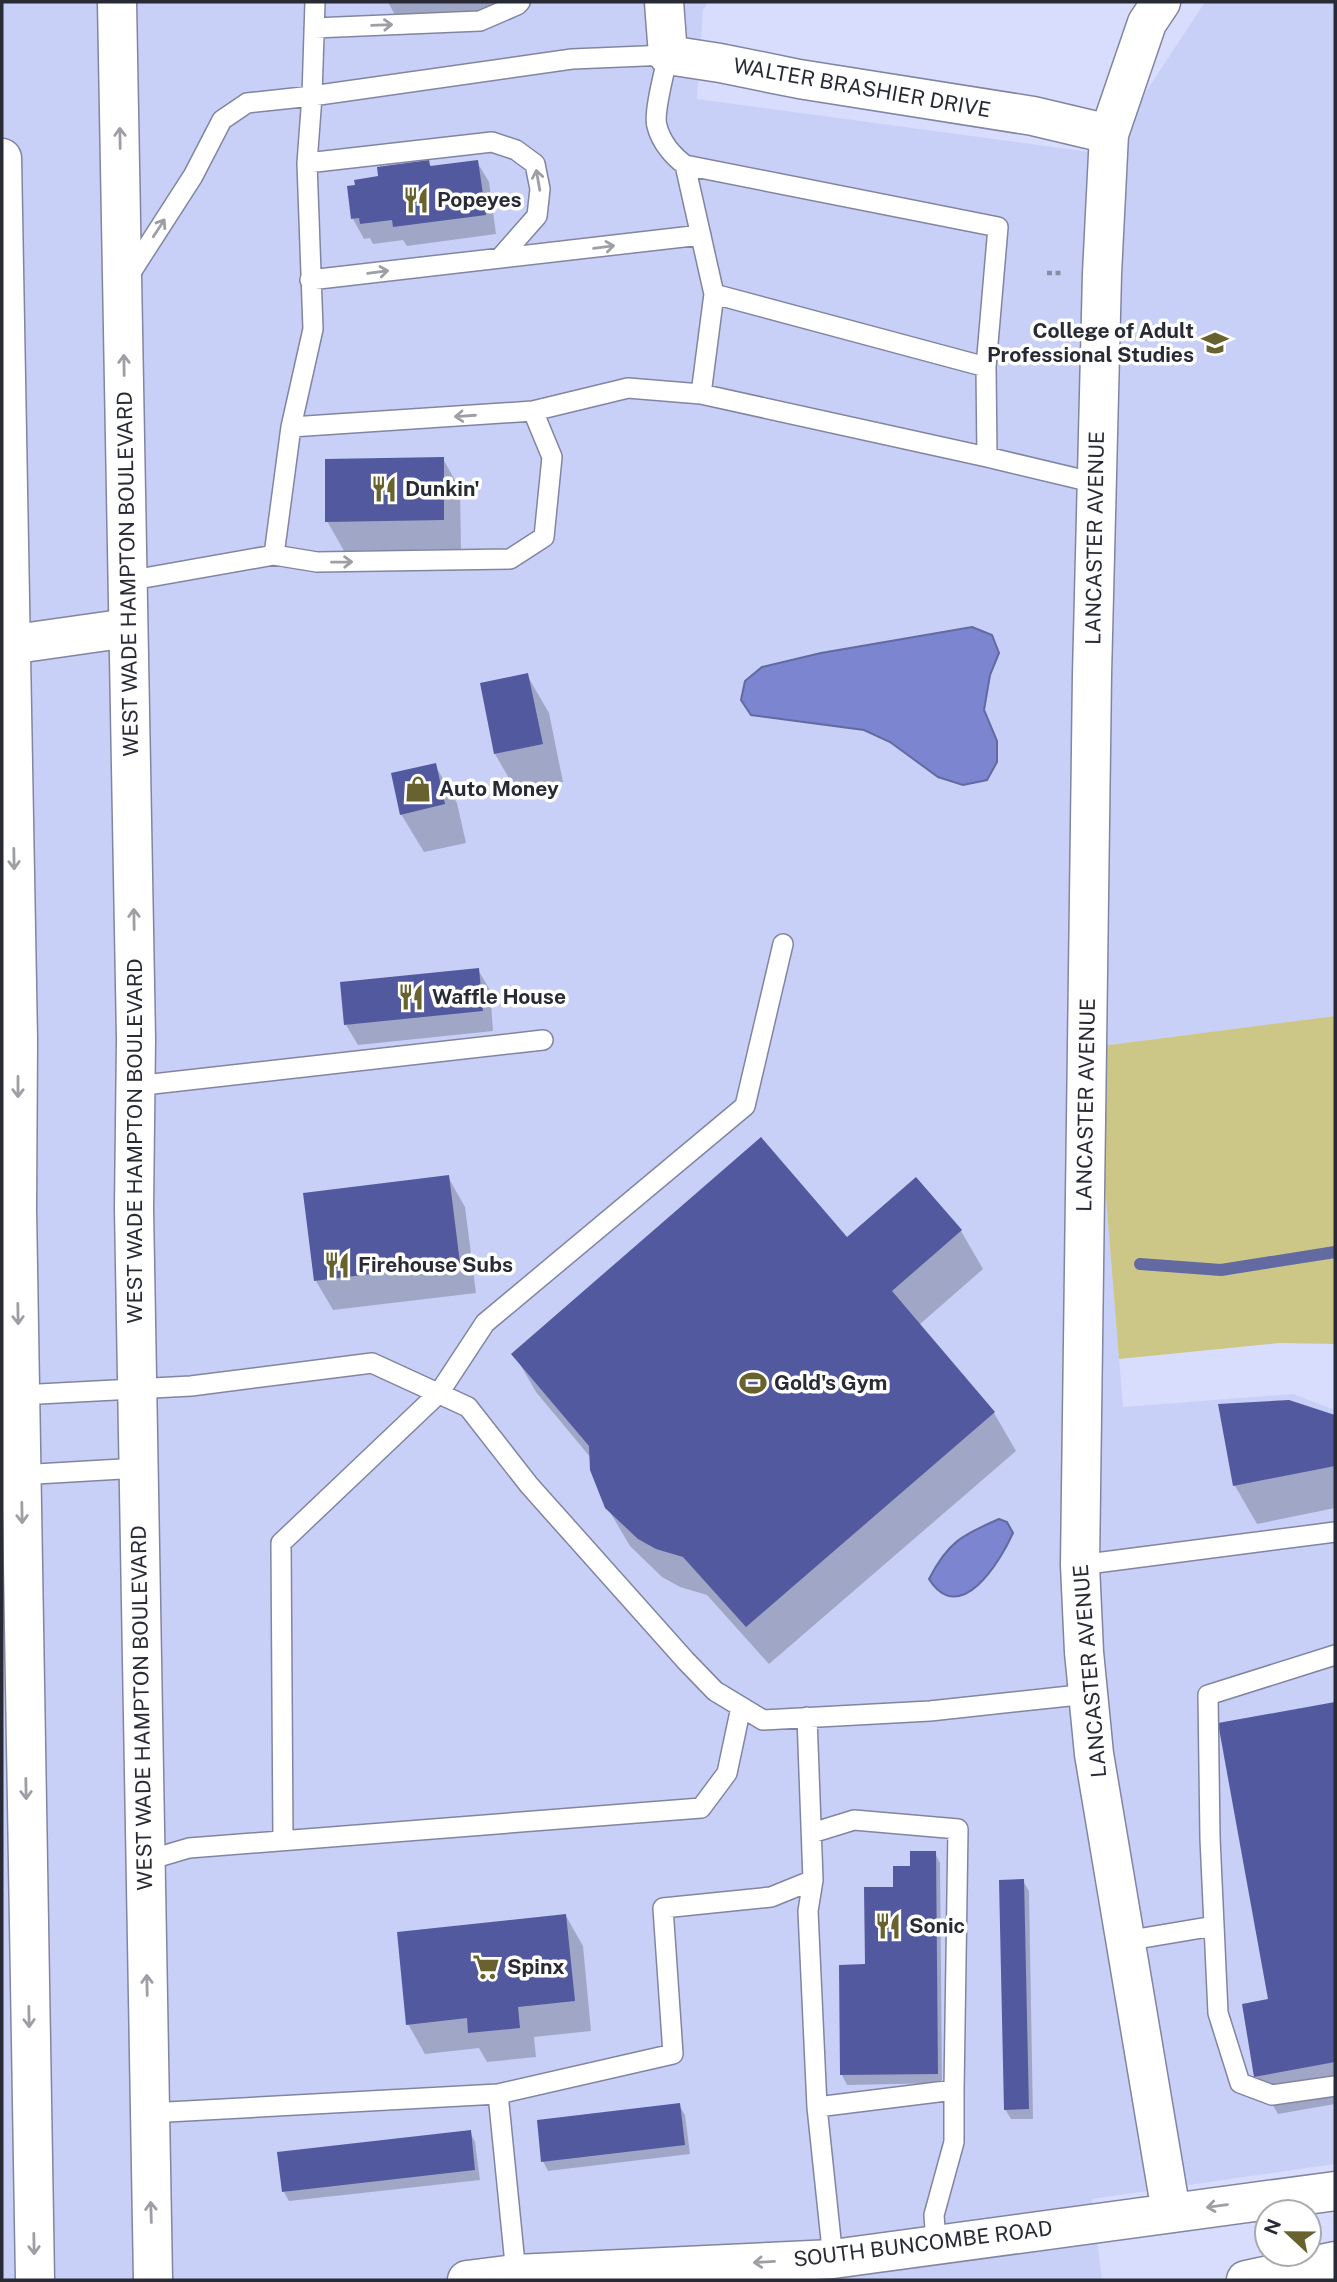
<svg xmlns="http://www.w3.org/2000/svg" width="1337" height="2282" font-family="'Public Sans',sans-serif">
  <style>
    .built { fill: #c9d0f7 }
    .green { fill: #cdc787 }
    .water { fill: #7c85cf; stroke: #636aa1; stroke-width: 2 }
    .shadow { fill: #0003 }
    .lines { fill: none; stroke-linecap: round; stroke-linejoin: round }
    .stream { stroke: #636aa1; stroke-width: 12 }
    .building { fill: #53599e }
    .service-casing { stroke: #8185a2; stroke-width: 22 }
    .minor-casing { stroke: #8185a2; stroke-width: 41 }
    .tertiary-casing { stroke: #8185a2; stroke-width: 41 }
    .primary-casing { stroke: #8185a2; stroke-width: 41 }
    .path { stroke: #898da4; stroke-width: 4.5; stroke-dasharray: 5 3.5; stroke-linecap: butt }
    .service { stroke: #fff; stroke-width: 19 }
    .minor { stroke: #fff; stroke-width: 38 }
    .tertiary { stroke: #fff; stroke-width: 38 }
    .primary { stroke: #fff; stroke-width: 38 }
    .oneway { stroke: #9e9fa5 }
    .labels { text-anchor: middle; stroke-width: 7; stroke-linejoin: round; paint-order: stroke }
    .street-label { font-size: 21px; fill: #282a36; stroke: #fff }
    .poi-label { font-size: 21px; font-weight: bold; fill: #282a36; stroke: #fff; text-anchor: start }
  </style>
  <rect width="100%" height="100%" fill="#d8ddfd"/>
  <path class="built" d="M2,2H708L703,10L697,99L1105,154L1205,2H1335V1016L1094,1047L1123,1407L1293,1394L1335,1410V2164L1092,2199L1102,2280H2Z"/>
  <path class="green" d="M1335,1016V1344L1279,1343L1119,1359L1094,1047Z"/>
  <path class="water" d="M972,627L992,635L999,653L990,675L984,710L997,741V762L987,780L963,785L938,777L890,742L864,730L751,715L741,700L745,681L762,667L821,653Z
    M999,1519L1007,1522L1013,1533C1000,1562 960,1628 929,1579C948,1542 962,1535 999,1519Z"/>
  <path class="shadow" d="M388,2H524L525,12L466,17L467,30L405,34Z
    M428,161L432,168L477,162L489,182L496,234L407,246L403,240L373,244L370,238L364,239L353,219L380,178Z
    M443,459L460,489L461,549L344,551L327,521Z
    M527,675L549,713L563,782L517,792L495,754Z
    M435,765L457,803L466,843L424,852L401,814Z
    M478,970L490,990L493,1031L358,1045L346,1025Z
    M448,1177L465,1207L476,1293L333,1310L316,1281Z
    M916,1180L961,1231L983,1269L919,1325L994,1413L1016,1451L769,1664L707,1595L680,1587L662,1577L630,1546L607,1507L591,1458L536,1392L514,1354L847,1239Z
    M1289,1402L1335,1417V1508L1257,1524L1235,1486Z
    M1335,1704V2104L1278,2114L1256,2076L1270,2000L1220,1725Z
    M935,1853L940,1863L942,2083L847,2085L842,2075L841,1967L866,1966L895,1888L909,1868Z
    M1023,1881L1029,1891L1033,2119H1011L1005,2109Z
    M566,1916L583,1946L591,2031L534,2037L536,2057L487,2062L479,2048L425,2054L408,2024Z
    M679,2105L685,2115L690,2154L548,2171L543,2161Z
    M470,2132L475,2142L480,2180L289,2201L284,2192Z"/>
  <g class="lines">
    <path class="stream" d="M1140,1264L1221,1270L1335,1252"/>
  </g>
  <path class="building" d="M429,160L430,166L478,160L486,215L393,227L392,220L360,224L359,218L351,219L347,186L355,185L354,180L378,176L377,167Z
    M444,457V520L325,522V459Z
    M528,673L543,744L494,754L480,683Z
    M436,763L445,804L400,815L391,773Z
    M479,968L483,1011L344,1025L340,982Z
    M761,1137L847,1237L916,1177L962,1230L892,1291L995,1412L746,1627L683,1557L656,1549L638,1539L605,1508L590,1470L589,1446L511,1354Z
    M449,1175L460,1263L314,1281L303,1193Z
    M1289,1400L1335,1415V1466L1233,1486L1218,1404Z
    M1335,1702V2062L1254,2077L1242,2004L1268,1999L1218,1723Z
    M910,1851H936L938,2074L840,2075L839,1965L865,1964L864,1887H893V1866H910Z
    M1024,1879L1029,2109L1004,2110L999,1880Z
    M566,1914L575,2001L518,2007L520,2028L468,2033L467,2018L406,2025L397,1932Z
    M680,2103L685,2145L541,2162L537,2120Z
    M471,2130L475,2170L282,2192L277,2152Z"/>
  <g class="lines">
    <g class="service-casing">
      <path id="service" d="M314,28L480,21L517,5L520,2
        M307,163L492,142L516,150L535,164L540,189L537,216L500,258
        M685,165L714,294
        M128,277L193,176L222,120L247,103L312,96L315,2
        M310,280L701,235
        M701,394L714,294L986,367
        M291,427L533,411L628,388L701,394L987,457L1096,483
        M274,555L317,562L510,559L544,537L552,457L533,411
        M127,581L274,555L291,427L313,329L307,163L312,96L572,59L668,55C665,70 653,113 657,126C661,142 673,156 685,165L998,227L986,367L987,457
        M135,1086L543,1040
        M20,1395L191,1386L372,1363L468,1407L529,1485L686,1661L715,1691L763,1720L930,1711L1088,1694
        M2,1476L139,1468
        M1080,1565L1335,1532
        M1335,1655L1208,1695L1210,1838L1218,2013L1240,2083L1272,2095L1335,2086
        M807,1717L813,1880L808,1911L817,2107
        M812,1833L854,1820L958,1829L954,2090
        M283,1839L281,1543L439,1393L485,1323L745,1106L783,944
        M145,1861L189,1848L701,1808L727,1773L741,1707
        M1125,1941L1214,1926
        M149,2113L498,2094
        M833,2259L817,2107L954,2090V2142L934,2215L936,2243
        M516,2274L498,2094L673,2054L663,1908L771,1897L813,1880"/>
    </g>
    <g class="minor-casing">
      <path id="minor" d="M664,2L668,55L720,63L799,79L1033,116L1109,134
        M1161,2L1147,23L1109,134L1102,274L1092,675L1080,1565L1084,1652L1094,1754L1171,2212"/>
    </g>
    <g class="tertiary-casing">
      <path id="tertiary" d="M2,646L128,628"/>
    </g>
    <g class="primary-casing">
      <path id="primary" d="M117,2L136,1039L134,1208L153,2280
        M2,158L18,1040L17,1209L35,2280
        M467,2280L516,2274L833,2259L1335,2191
        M1246,2280L1335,2261"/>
    </g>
    <path class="path" d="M1047,273H1062"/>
    <use href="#service" class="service"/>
    <use href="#minor" class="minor"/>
    <use href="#tertiary" class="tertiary"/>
    <use href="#primary" class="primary"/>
  </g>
  <defs><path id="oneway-shaft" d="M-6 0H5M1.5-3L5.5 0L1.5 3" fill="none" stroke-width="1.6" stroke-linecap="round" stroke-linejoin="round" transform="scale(1.75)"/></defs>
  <g class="oneway">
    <use href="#oneway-shaft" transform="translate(382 25) rotate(-2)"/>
    <use href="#oneway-shaft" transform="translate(120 138) rotate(-91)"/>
    <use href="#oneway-shaft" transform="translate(538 180) rotate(-100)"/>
    <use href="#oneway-shaft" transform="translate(159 228) rotate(-57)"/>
    <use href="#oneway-shaft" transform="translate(604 247) rotate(-7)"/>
    <use href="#oneway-shaft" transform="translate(378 272) rotate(-7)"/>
    <use href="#oneway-shaft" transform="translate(124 365) rotate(-91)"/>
    <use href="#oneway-shaft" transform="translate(465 416) rotate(176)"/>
    <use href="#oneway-shaft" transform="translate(342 562) rotate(-1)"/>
    <use href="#oneway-shaft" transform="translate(14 859) rotate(89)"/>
    <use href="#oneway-shaft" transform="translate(134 919) rotate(-91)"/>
    <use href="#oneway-shaft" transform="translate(18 1087) rotate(90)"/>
    <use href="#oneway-shaft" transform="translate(18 1314) rotate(89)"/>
    <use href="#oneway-shaft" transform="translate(22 1513) rotate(89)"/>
    <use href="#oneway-shaft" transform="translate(26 1789) rotate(89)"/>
    <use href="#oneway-shaft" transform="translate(147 1985) rotate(-91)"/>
    <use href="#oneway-shaft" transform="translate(29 2017) rotate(89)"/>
    <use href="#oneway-shaft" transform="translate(1217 2206) rotate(173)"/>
    <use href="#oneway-shaft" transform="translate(151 2212) rotate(-92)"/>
    <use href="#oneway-shaft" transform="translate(34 2244) rotate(89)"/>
    <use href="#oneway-shaft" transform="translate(764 2262) rotate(177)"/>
  </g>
  <defs>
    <g id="restaurant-bare" transform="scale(2.1)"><path d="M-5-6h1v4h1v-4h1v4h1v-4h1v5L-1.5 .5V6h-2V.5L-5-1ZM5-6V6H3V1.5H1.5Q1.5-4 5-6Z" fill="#67622e" stroke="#fff" stroke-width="2.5" paint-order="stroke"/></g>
    <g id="university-bare" transform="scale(2.1)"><path d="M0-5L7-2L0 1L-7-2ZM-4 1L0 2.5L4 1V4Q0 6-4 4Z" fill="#67622e" stroke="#fff" stroke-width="2.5" paint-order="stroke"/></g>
    <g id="shop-bare" transform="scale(2.1)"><path d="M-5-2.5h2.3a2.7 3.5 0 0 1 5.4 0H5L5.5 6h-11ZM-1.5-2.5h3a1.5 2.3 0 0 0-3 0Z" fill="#67622e" stroke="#fff" stroke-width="2.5" paint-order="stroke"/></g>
    <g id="stadium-bare" transform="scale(2.1)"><path d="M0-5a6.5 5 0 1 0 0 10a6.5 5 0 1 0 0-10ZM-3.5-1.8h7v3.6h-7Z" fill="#67622e" stroke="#fff" stroke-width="2.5" paint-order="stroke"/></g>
    <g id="supermarket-bare" transform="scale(2.1)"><path d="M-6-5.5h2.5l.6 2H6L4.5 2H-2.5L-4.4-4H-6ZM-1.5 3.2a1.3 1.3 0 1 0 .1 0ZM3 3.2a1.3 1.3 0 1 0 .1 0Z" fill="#67622e" stroke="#fff" stroke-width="2.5" paint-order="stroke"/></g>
  </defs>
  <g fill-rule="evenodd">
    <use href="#restaurant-bare" x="416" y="200"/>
    <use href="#university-bare" x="1215" y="343"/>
    <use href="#restaurant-bare" x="384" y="489"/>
    <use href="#shop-bare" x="418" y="789"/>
    <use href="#restaurant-bare" x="411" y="997"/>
    <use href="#restaurant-bare" x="337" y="1265"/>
    <use href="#stadium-bare" x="753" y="1383"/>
    <use href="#restaurant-bare" x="888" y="1926"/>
    <use href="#supermarket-bare" x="486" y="1967"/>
  </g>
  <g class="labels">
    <g class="street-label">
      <text transform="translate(862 88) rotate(10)" y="7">WALTER BRASHIER DRIVE</text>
      <text transform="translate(1095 538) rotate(-89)" y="7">LANCASTER AVENUE</text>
      <text transform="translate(128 574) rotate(-91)" y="7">WEST WADE HAMPTON BOULEVARD</text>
      <text transform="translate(1086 1105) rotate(-89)" y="7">LANCASTER AVENUE</text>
      <text transform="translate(135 1141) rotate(-90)" y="7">WEST WADE HAMPTON BOULEVARD</text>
      <text transform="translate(1090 1671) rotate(-95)" y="7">LANCASTER AVENUE</text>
      <text transform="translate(142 1708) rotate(-91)" y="7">WEST WADE HAMPTON BOULEVARD</text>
      <text transform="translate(923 2244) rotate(-7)" y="7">SOUTH BUNCOMBE ROAD</text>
    </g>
    <g class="poi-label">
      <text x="437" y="207">Popeyes</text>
      <text x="1194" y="338" text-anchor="end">College of Adult<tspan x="1194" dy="24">Professional Studies</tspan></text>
      <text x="405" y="496">Dunkin'</text>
      <text x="439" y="796">Auto Money</text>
      <text x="432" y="1004">Waffle House</text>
      <text x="358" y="1272">Firehouse Subs</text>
      <text x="774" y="1390">Gold's Gym</text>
      <text x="909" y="1933">Sonic</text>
      <text x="507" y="1974">Spinx</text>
    </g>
  </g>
  <rect width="1337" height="2282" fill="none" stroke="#282a36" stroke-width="7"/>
  <g transform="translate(1288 2233) rotate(292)"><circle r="33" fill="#ffffff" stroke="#a9aaaf" stroke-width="2"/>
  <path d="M0-5L12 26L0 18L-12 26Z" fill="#67622e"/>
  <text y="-10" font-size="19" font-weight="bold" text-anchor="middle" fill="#282a36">N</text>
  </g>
</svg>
